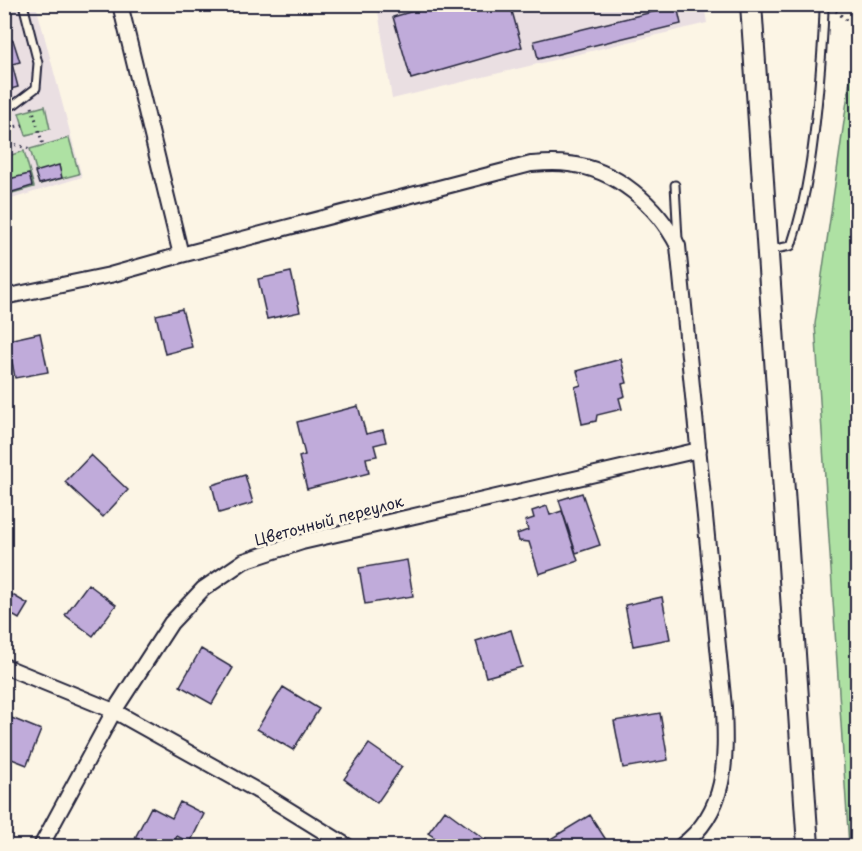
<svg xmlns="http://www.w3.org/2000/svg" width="862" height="851" font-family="'Playpen Sans',sans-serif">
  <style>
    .built { fill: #eadfe2 }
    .green { fill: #aee1a3; stroke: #68826f; stroke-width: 1.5 }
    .building { fill: #c0abda; stroke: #22223b; stroke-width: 1.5 }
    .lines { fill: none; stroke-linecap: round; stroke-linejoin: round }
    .lane-casing { stroke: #22223b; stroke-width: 11 }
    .street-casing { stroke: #22223b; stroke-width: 18 }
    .secondary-casing { stroke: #22223b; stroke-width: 24 }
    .path { stroke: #22223b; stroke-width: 3; stroke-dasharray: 1.5 4.5; stroke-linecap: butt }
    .lane { stroke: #fcf5e5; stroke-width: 7 }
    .street { stroke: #fcf5e5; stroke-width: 14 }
    .secondary { stroke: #fcf5e5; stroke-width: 20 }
    .labels { text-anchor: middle; stroke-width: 6; stroke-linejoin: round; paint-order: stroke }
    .street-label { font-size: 15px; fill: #22223b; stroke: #fcf5e5 }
  </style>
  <rect width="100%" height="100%" fill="#fcf5e5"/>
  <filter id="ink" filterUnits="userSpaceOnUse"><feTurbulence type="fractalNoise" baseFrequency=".0167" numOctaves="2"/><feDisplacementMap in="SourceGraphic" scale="12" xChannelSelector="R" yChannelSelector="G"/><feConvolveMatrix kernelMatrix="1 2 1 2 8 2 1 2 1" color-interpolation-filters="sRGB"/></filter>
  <g filter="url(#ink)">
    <path class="built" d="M5,5H36L82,177L5,201Z
      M377,5H704L707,23L392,99Z"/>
    <path class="green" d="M857,31L858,846H849L815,324Z
      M45,106L50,129L26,135L19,113Z
      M69,138L79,174L40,184L30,149Z
      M24,151L34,187L5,195V157Z"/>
    <path class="building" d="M437,4H510L522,47L411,79L393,17Z
      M677,6L681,24L538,59L534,41Z
      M13,40L20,62L12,64L18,87L4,91V42Z
      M59,165L62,178L39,184L35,172Z
      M29,174L32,186L9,193L5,180Z
      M291,272L300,312L267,319L258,279Z
      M182,309L192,347L165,354L156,315Z
      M40,333L48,372L15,378L8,340Z
      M621,359L627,383L622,384L625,396L619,398L622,409L597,415L596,421L582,424L575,387L581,385L577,371Z
      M358,406L366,434L383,430L386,442L374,445L377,456L366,458L369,473L307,489L299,457L305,455L297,422Z
      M91,455L128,490L103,517L65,482Z
      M245,475L253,503L219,513L212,485Z
      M582,493L600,545L576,553L559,500Z
      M547,506L550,515L562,511L578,561L539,574L529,542L519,541L517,534L528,530L525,521L534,518L532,511Z
      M407,560L413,596L365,604L359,568Z
      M88,584L116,605L93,636L65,615Z
      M4,590L28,604L19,619L4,610Z
      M662,597L670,639L633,646L625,605Z
      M511,630L522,667L486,677L476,641Z
      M201,649L233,668L212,704L180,686Z
      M283,687L319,709L293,750L257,729Z
      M660,713L668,760L623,768L614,721Z
      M4,715L41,730L27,765L4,756Z
      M369,744L402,767L377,803L344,779Z
      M180,802L204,814L190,843L177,836L172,846H153L135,838L151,807L172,818Z
      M445,810L487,841L484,846H441L444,844L428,833Z
      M590,815L610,846H539Z"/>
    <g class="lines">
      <g class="lane-casing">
        <path id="lane" d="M4,108L15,104L36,88L38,63L23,4
          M675,185L678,239
          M769,250L791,246C808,195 814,141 819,87C821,60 824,32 824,4"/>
      </g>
      <g class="street-casing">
        <path id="street" d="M120,4L181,255
          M4,297L110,275L181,255L531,164C544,163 556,162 569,164C616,169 657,205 678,246L724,707C726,760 728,811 681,846
          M4,666L114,711L263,794L347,846
          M41,846L114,711L171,623L203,589L244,561L302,542L699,450"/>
      </g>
      <g class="secondary-casing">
        <path id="secondary" d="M751,4L808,846"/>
      </g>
      <path class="path" d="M853,4L858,5
        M836,11L858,30
        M32,107L43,145
        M4,129L23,125
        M4,141L30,149"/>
      <use href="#lane" class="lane"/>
      <use href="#street" class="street"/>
      <use href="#secondary" class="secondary"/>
    </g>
  </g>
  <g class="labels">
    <g class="street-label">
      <text transform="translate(329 521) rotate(-15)" y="5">Цветочный переулок</text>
    </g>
  </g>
  <rect width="862" height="851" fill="none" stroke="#fcf5e5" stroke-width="24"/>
  <rect x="12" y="12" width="838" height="827" fill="none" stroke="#22223b" stroke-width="2" filter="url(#ink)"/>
</svg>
